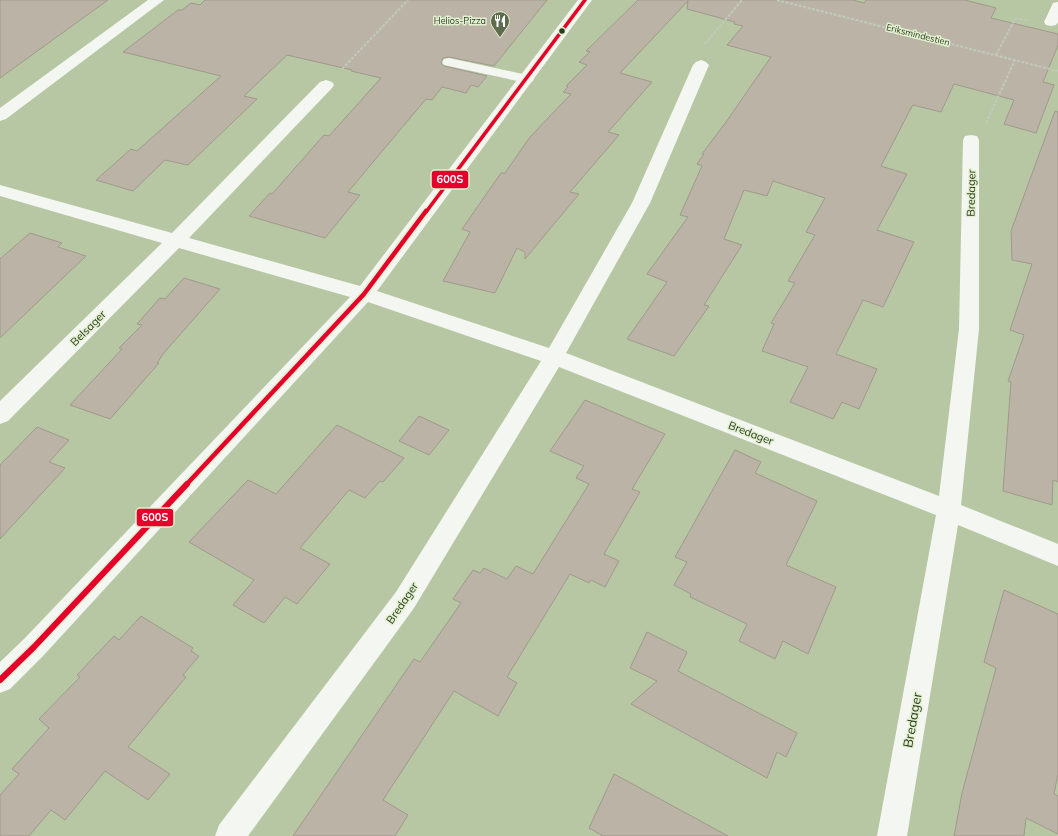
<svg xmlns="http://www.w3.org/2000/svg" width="1058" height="836" font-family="Mulish,sans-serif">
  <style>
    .building { fill: #bbb4a6; stroke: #9f998b }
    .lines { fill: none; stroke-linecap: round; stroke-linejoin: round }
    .path { stroke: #c3c8bd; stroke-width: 2; stroke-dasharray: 3 1.5; stroke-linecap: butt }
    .lane { fill: #f4f7f1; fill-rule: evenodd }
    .street { fill: #f4f7f1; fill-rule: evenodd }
    .bus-1-far2-casing { stroke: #e1f1d0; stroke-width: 5.5 }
    .bus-1-far1-casing { stroke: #e1f1d0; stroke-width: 8 }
    .bus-1-casing { stroke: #e1f1d0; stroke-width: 9 }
    .bus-1-far2 { stroke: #e4002b; stroke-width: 3.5 }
    .bus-1-far1 { stroke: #e4002b; stroke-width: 4.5 }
    .bus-1 { stroke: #e4002b; stroke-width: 6 }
    .bus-dot { fill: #2e3a1f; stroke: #e1f1d0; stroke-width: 1.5 }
    .labels { text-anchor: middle; stroke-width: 3; stroke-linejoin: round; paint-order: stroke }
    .far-poi-label { font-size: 9px; fill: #2e3a1f; stroke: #e1f1d0; text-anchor: end }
    .far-street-label { font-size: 9px; fill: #2e3a1f; stroke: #e1f1d0 }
    .street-label { font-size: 11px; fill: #2e3a1f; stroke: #e1f1d0 }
    .near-street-label { font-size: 13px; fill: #2e3a1f; stroke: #e1f1d0 }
    .line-badge { stroke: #e1f1d0; stroke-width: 1.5 }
    .badge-label { font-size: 11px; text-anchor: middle; font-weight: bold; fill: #fff }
  </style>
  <rect width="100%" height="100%" fill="#b7c7a3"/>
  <path class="building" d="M0,0H108L0,78Z
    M205,0H547L494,66L449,57L443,58L441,63L444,66L487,76L478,87L471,85L466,93L442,87L432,100L426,99L348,192L360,195L325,238L249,216L270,193L272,194L324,135L329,136L381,78L351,71L352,70L287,55L244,96L257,99L188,165L165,160L133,191L96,180L131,149L137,151L221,76L123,52L178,10H182L191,3L200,5Z
    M638,0H853L864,3L866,0H965L996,8L991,18L1058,34V45L1043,82L1054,85L1036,133L1004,124L1014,100L954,84L941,112L913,105L910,110L881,166L907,174L877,230L914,242L883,307L863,300L836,354L877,369L859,409L842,402L833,419L790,402L808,367L762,351L774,324L771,323L795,283L788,281L815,235L806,232L825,198L773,181L767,196L744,190L724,239L742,245L704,305L709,306L674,356L627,339L667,282L647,274L688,217L680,215L702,166L697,164L704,154H702L726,122L771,57L727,45L743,26L734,24L735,22L687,9L688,1L620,73L652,82L608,132L619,135L570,192L579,194L525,259V252L517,248L495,293L443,281L470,232L462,229L501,173H505L530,137L571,94L563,92L568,87L566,86L587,65L579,62L590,52L586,51Z
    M1055,111L1058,112V482L1053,480L1052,505L1003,491L1011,382L1008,381L1024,335L1010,330L1032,264L1012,260L1011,231Z
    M30,233L62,243L58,247L86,256L0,338V259Z
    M184,278L220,289L163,354L157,363H159L110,419L70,405L122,349L119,348L142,325L137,324L160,298L165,299Z
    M585,400L665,434L632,489L640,492L604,554L619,561L605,587L591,580L589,583L570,574L507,677L517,683L498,716L454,691L383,800L408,815L395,836H293L414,659L420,662L461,603L453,599L473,570L480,573L484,568L507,579L516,566L533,574L589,484L576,478L584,466L550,451Z
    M419,416L449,430L429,455L399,441Z
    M337,425L404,458L383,482L380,481L365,498L349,490L300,548L330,564L297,604L285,597L264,623L233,605L254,580L189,542L248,480L276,494Z
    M37,427L69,440L49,462L65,468L0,539V465Z
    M735,450L761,462L755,473L817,501L786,565L836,587L808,654L783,641L775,659L739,641L747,624L690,597L691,594L674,585L687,562L675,557Z
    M1004,590L1058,614V774L1054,794L1058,796V834L1026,818L1024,836H954L962,793L996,668L984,662Z
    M141,616L193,648L191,651L199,656L183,675L186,677L128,747L170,774L148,800L105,771L65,820L51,810L29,836H0V795L19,774L12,769L49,728L39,719L80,677L77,675L114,636L119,640Z
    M647,632L687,652L678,671L797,733L786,757L777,752L767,778L631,704L657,681L630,668Z
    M614,774L728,836H603L589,828Z"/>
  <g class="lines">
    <path class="path" d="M777,0L1058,71
      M705,44L742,0
      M996,55L1015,19L1029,20
      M342,69L408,0
      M986,123L1015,60"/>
    <path class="lane" d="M449,58L532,76L534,79L532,82L527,83L444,65L442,62L444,59Z"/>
    <path class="street" d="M148,0H164L6,119L0,121V108Z
      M578,0H592L377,291L549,348L632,203L693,65L696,62L701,60L706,62L709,65L650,203L566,353L939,496L959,329L963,140L965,136L971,135L977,136L979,140V329L961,505L1058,544V566L958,525L907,836H877L936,515L559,367L414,608L248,836H215L219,825L396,592L541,361L368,302L43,656L10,689L0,693V662L25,638L350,297L179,248L8,421L0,424V401L162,243L0,196V185L172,233L320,82L326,80L332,82L334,85L332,88L189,238L360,286Z
      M1058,2V22L1056,25L1051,26L1046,25L1044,22L1053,3Z"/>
    <g class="bus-1-far2-casing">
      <path id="bus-1-far2" d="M426,212L585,0"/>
    </g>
    <g class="bus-1-far1-casing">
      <path id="bus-1-far1" d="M186,485L364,294L426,211"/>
    </g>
    <g class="bus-1-casing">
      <path id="bus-1" d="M0,680L34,647L187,484"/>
    </g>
    <use href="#bus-1-far2" class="bus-1-far2"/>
    <use href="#bus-1-far1" class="bus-1-far1"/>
    <use href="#bus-1" class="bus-1"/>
  </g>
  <defs>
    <g id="restaurant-pin" transform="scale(1)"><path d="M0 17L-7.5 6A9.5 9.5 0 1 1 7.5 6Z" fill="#5e6b4d" stroke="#e1f1d0"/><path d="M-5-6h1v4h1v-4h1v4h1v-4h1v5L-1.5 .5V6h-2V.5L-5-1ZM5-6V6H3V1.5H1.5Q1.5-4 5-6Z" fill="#fff"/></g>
  </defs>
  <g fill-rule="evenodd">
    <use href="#restaurant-pin" x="500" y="21"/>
  </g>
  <circle class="bus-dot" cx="562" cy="31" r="3.5"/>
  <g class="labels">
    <g class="far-poi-label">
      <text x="486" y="24">Helios-Pizza</text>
    </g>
    <g class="far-street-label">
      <text transform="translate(918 35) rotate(14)" y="3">Eriksmindestien</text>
    </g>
    <g class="street-label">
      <text transform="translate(971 193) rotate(-89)" y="4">Bredager</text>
      <text transform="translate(88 328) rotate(-45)" y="4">Belsager</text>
      <text transform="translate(751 433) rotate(21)" y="4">Bredager</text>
      <text transform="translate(402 603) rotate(-56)" y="4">Bredager</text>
    </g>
    <g class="near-street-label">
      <text transform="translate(912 720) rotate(-80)" y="5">Bredager</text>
    </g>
  </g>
  <g class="line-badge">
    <rect x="431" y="170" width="38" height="19" rx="4" fill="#e4002b"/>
    <rect x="136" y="508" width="38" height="19" rx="4" fill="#e4002b"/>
  </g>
  <g class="badge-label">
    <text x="450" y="183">600S</text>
    <text x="155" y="521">600S</text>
  </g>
</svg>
